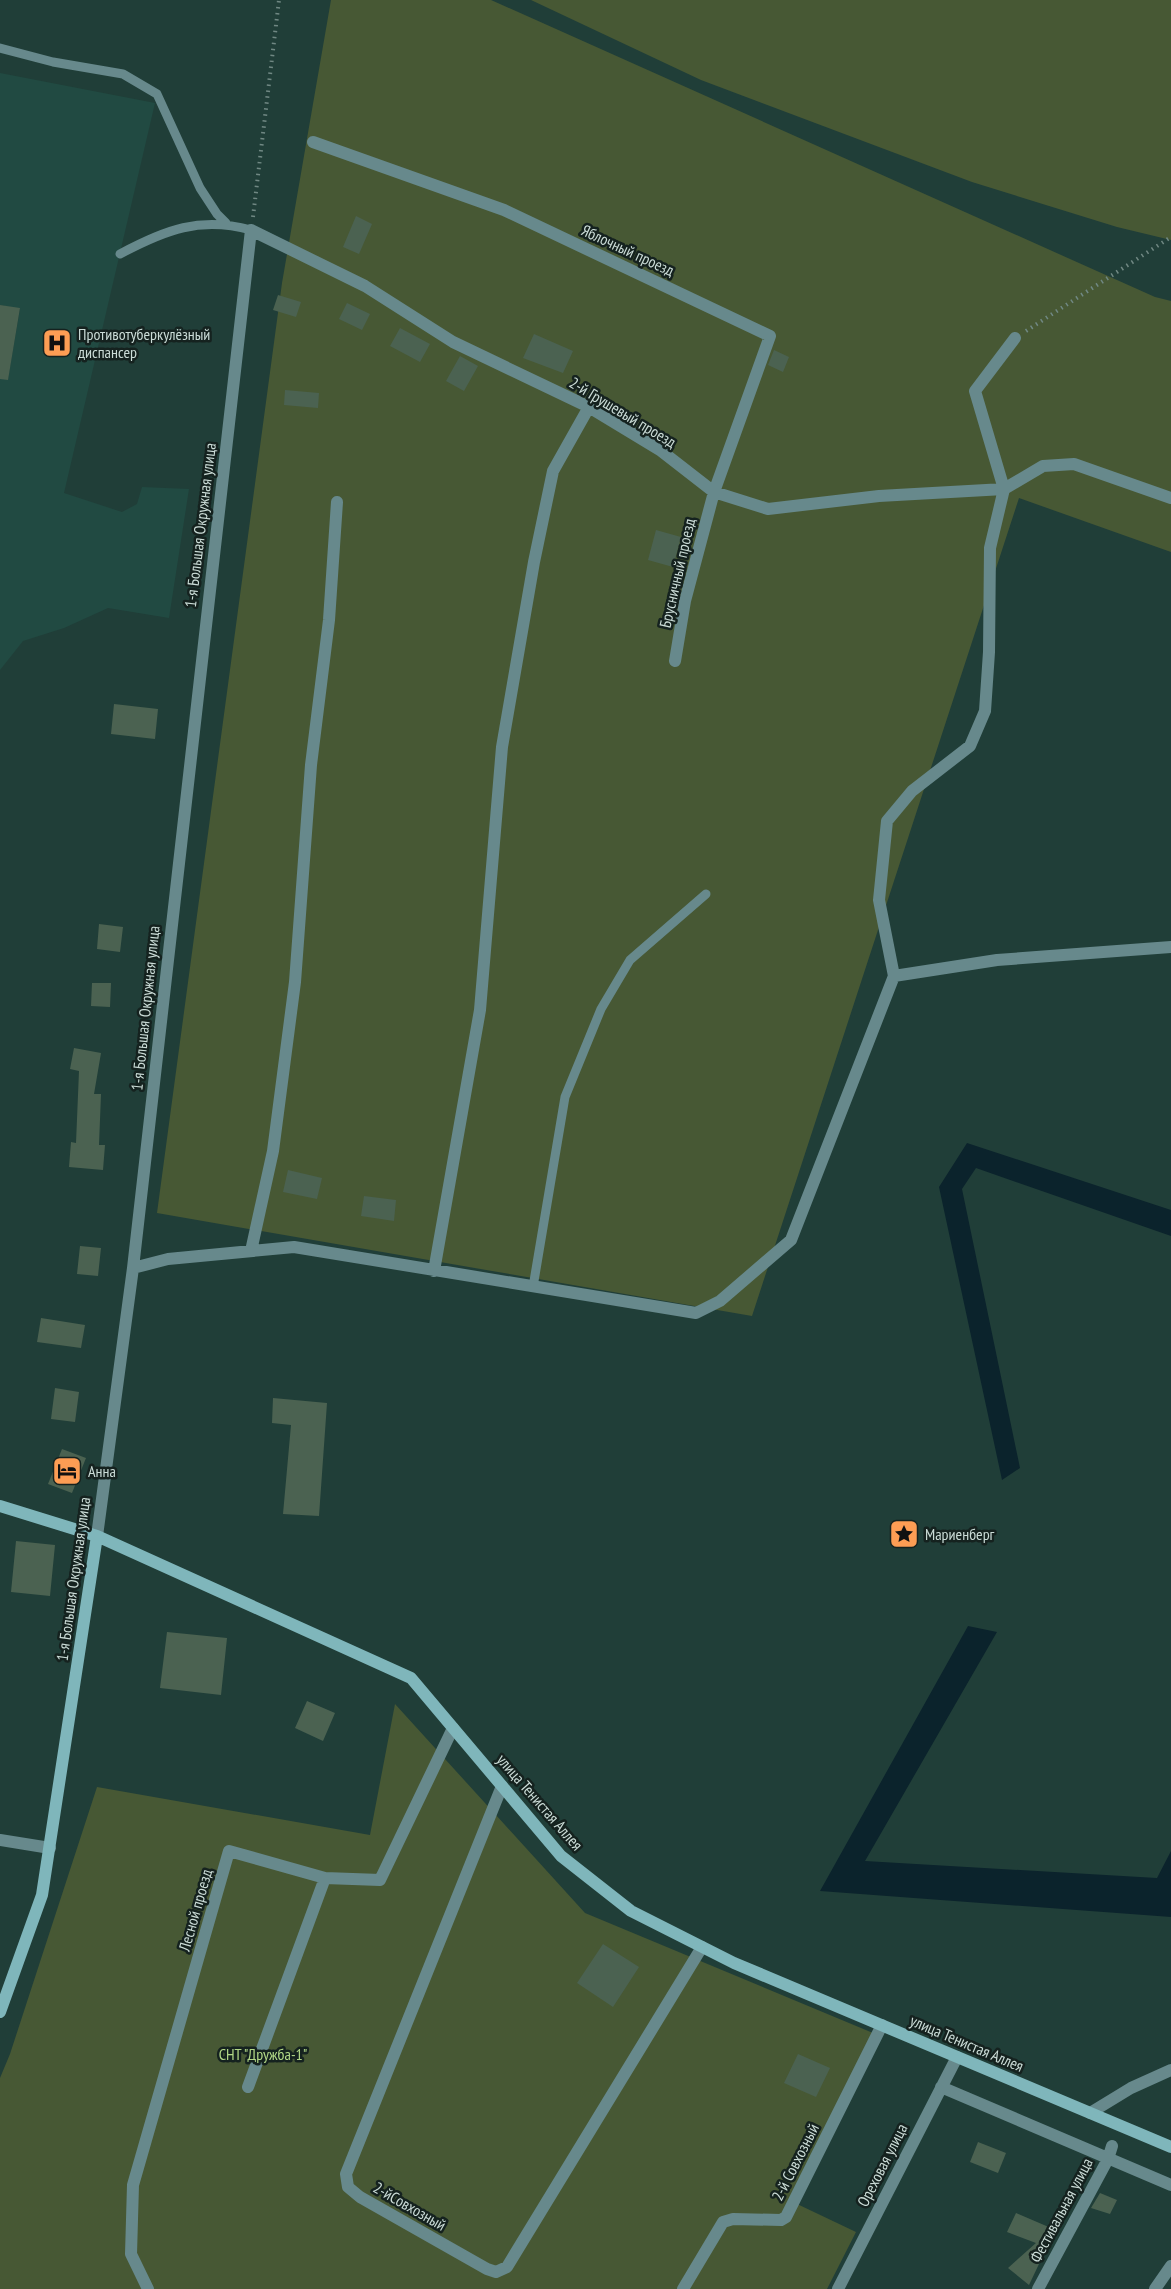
<svg xmlns="http://www.w3.org/2000/svg" width="1171" height="2289" font-family="'PT Sans Narrow',sans-serif">
  <style>
    .built { fill: #214a42 }
    .green { fill: #475834 }
    .water { fill: #0b232c }
    .building { fill: #4b6251 }
    .lines { fill: none; stroke-linecap: round; stroke-linejoin: round }
    .path { stroke: #708883; stroke-width: 4; stroke-dasharray: 1.5 4.5; stroke-linecap: butt }
    .lane { stroke: #67898c; stroke-width: 9 }
    .street { stroke: #67898c; stroke-width: 12 }
    .secondary { stroke: #7fb6bb; stroke-width: 12 }
    .labels { text-anchor: middle; stroke-width: 5; stroke-linejoin: round; paint-order: stroke }
    .street-label { font-size: 16px; fill: #cbdcd7; stroke: #15221f }
    .poi-label { font-size: 16px; fill: #cbdcd7; stroke: #15221f; text-anchor: start }
    .park-label { font-size: 16px; fill: #b3d987; stroke: #15221f }
  </style>
  <rect width="100%" height="100%" fill="#203e38"/>
  <path class="built" d="M0,73L155,103L64,493L122,512L137,504L142,487L189,489L169,618L108,608L64,628L23,641L0,670V377L8,378L20,309L0,305Z"/>
  <path class="green" d="M331,0H491L1155,297L1171,301V552L1019,498L752,1316L157,1213L282,283Z
    M531,0H1171V240L1117,227L972,182L701,80Z
    M395,1704L585,1913L873,2033L795,2203L856,2232L827,2289H0V2078L10,2054L97,1787L370,1835Z"/>
  <path class="water" d="M967,1143L1171,1210V1236L976,1168L962,1189L1020,1468L1002,1480L939,1187Z
    M968,1626L997,1632L865,1861L1157,1878L1171,1851V1917L820,1891Z"/>
  <path class="building" d="M356,216L372,224L359,254L343,247Z
    M278,295L301,302L296,317L273,310Z
    M347,303L370,314L362,330L339,319Z
    M0,305L20,308L8,380L0,379Z
    M400,328L430,344L420,362L390,346Z
    M534,334L573,351L563,373L523,358Z
    M774,350L789,357L783,372L768,365Z
    M460,356L478,366L464,391L446,381Z
    M285,390L319,393L318,408L284,405Z
    M656,530L681,537L673,567L648,560Z
    M114,704L158,709L155,739L111,734Z
    M99,924L123,927L120,952L97,949Z
    M92,983H111L110,1007L91,1006Z
    M74,1048L101,1053L94,1094H101L99,1145H105L103,1170L69,1167L71,1142L76,1143L79,1071L70,1069Z
    M288,1170L322,1178L317,1199L283,1192Z
    M364,1196L396,1200L394,1221L361,1216Z
    M80,1246L101,1248L98,1276L77,1274Z
    M41,1318L85,1325L81,1348L37,1342Z
    M55,1388L79,1392L75,1422L51,1419Z
    M273,1398L327,1403L319,1516L283,1514L291,1425L272,1423Z
    M62,1449L86,1458L72,1493L48,1484Z
    M16,1541L55,1545L50,1596L11,1592Z
    M167,1632L227,1638L221,1695L160,1688Z
    M307,1701L335,1713L323,1741L295,1728Z
    M603,1944L639,1967L613,2007L577,1983Z
    M798,2054L830,2068L816,2097L784,2083Z
    M978,2142L1006,2153L998,2173L970,2162Z
    M1100,2193L1117,2200L1110,2214L1091,2208Z
    M1016,2213L1051,2228L1058,2224L1029,2285L1008,2268L1036,2243L1007,2232Z"/>
  <g class="lines">
    <path class="path" d="M253,217L279,0
      M1026,331L1171,237"/>
    <path class="lane" d="M0,48L53,62L123,74L157,94L200,188L217,214L226,223
      M120,254C165,230 200,216 251,230
      M533,1287L565,1097L601,1009L630,960L706,894"/>
    <path class="street" d="M313,142L504,210L770,336L714,492L685,601L675,661
      M894,976L879,900L887,821L912,791L970,746L985,711L989,652L990,548L1004,489L975,391L1015,338
      M251,1251L273,1151L295,982L311,765L329,620L337,502
      M133,1268L168,1259L294,1247L696,1313L720,1301L791,1240L894,976L997,960L1171,947
      M434,1271L480,1010L502,747L534,562L553,471L589,407
      M97,1536L133,1268L251,230L365,286L453,342L589,407L660,450L714,492L768,509L879,496L1004,489L1043,466L1074,464L1171,498
      M502,1786L346,2174L348,2187L360,2197L487,2269L496,2272L507,2267L702,1947
      M0,1840L50,1848
      M248,2087L325,1878
      M941,2087L1171,2185
      M1090,2113L1131,2088L1171,2070
      M148,2289L131,2254L133,2185L229,1851L325,1878L380,1880L453,1728
      M683,2289L723,2222L733,2219L781,2220L786,2217L882,2025
      M838,2289L957,2057
      M1038,2289L1108,2159L1112,2146
      M1155,2289L1171,2266"/>
    <path class="secondary" d="M0,1506L97,1536L411,1678L561,1856L631,1911L734,1963L1171,2147
      M0,2012L42,1895L97,1536"/>
  </g>
  <defs>
    <g id="hospital-square" transform="scale(1.5)"><rect x="-9" y="-9" width="18" height="18" rx="4" fill="#fd9d54" stroke="#15221f"/><path d="M-5-5h3v3.5h4V-5h3V5h-3V1.5h-4V5h-3Z" fill="#111"/></g>
    <g id="hotel-square" transform="scale(1.5)"><rect x="-9" y="-9" width="18" height="18" rx="4" fill="#fd9d54" stroke="#15221f"/><path d="M-6-4.5h1.5V1H6V5H4.5V3h-9V5H-6ZM-4 0a1.8 1.8 0 1 1 3.6 0ZM.5 0V-2.5h3Q6-2.5 6 0Z" fill="#111"/></g>
    <g id="sight-square" transform="scale(1.5)"><rect x="-9" y="-9" width="18" height="18" rx="4" fill="#fd9d54" stroke="#15221f"/><path d="M0-6L1.8-2.2L6-1.7L2.9 1.2L3.7 5.4L0 3.3L-3.7 5.4L-2.9 1.2L-6-1.7L-1.8-2.2Z" fill="#111"/></g>
  </defs>
  <g fill-rule="evenodd">
    <use href="#hospital-square" x="57" y="343"/>
    <use href="#hotel-square" x="67" y="1471"/>
    <use href="#sight-square" x="904" y="1534"/>
  </g>
  <g class="labels">
    <g class="street-label">
      <text transform="translate(628 250) rotate(25)" y="6">Яблочный проезд</text>
      <text transform="translate(623 412) rotate(31)" y="6">2-й Грушевый проезд</text>
      <text transform="translate(200 525) rotate(-83)" y="6">1-я Большая Окружная улица</text>
      <text transform="translate(677 573) rotate(-77)" y="6">Брусничный проезд</text>
      <text transform="translate(145 1008) rotate(-84)" y="6">1-я Большая Окружная улица</text>
      <text transform="translate(73 1579) rotate(-82)" y="6">1-я Большая Окружная улица</text>
      <text transform="translate(540 1802) rotate(49)" y="6">улица Тенистая Аллея</text>
      <text transform="translate(195 1910) rotate(-74)" y="6">Лесной проезд</text>
      <text transform="translate(967 2043) rotate(23)" y="6">улица Тенистая Аллея</text>
      <text transform="translate(795 2162) rotate(-63)" y="6">2-й Совхозный</text>
      <text transform="translate(882 2165) rotate(-63)" y="6">Ореховая улица</text>
      <text transform="translate(410 2206) rotate(30)" y="6">2-йСовхозный</text>
      <text transform="translate(1061 2210) rotate(-62)" y="6">Фестивальная улица</text>
    </g>
    <g class="poi-label">
      <text x="78" y="340">Противотуберкулёзный<tspan x="78" dy="18">диспансер</tspan></text>
      <text x="88" y="1477">Анна</text>
      <text x="925" y="1540">Мариенберг</text>
    </g>
    <g class="park-label">
      <text x="263" y="2060">СНТ "Дружба-1"</text>
    </g>
  </g>
</svg>
